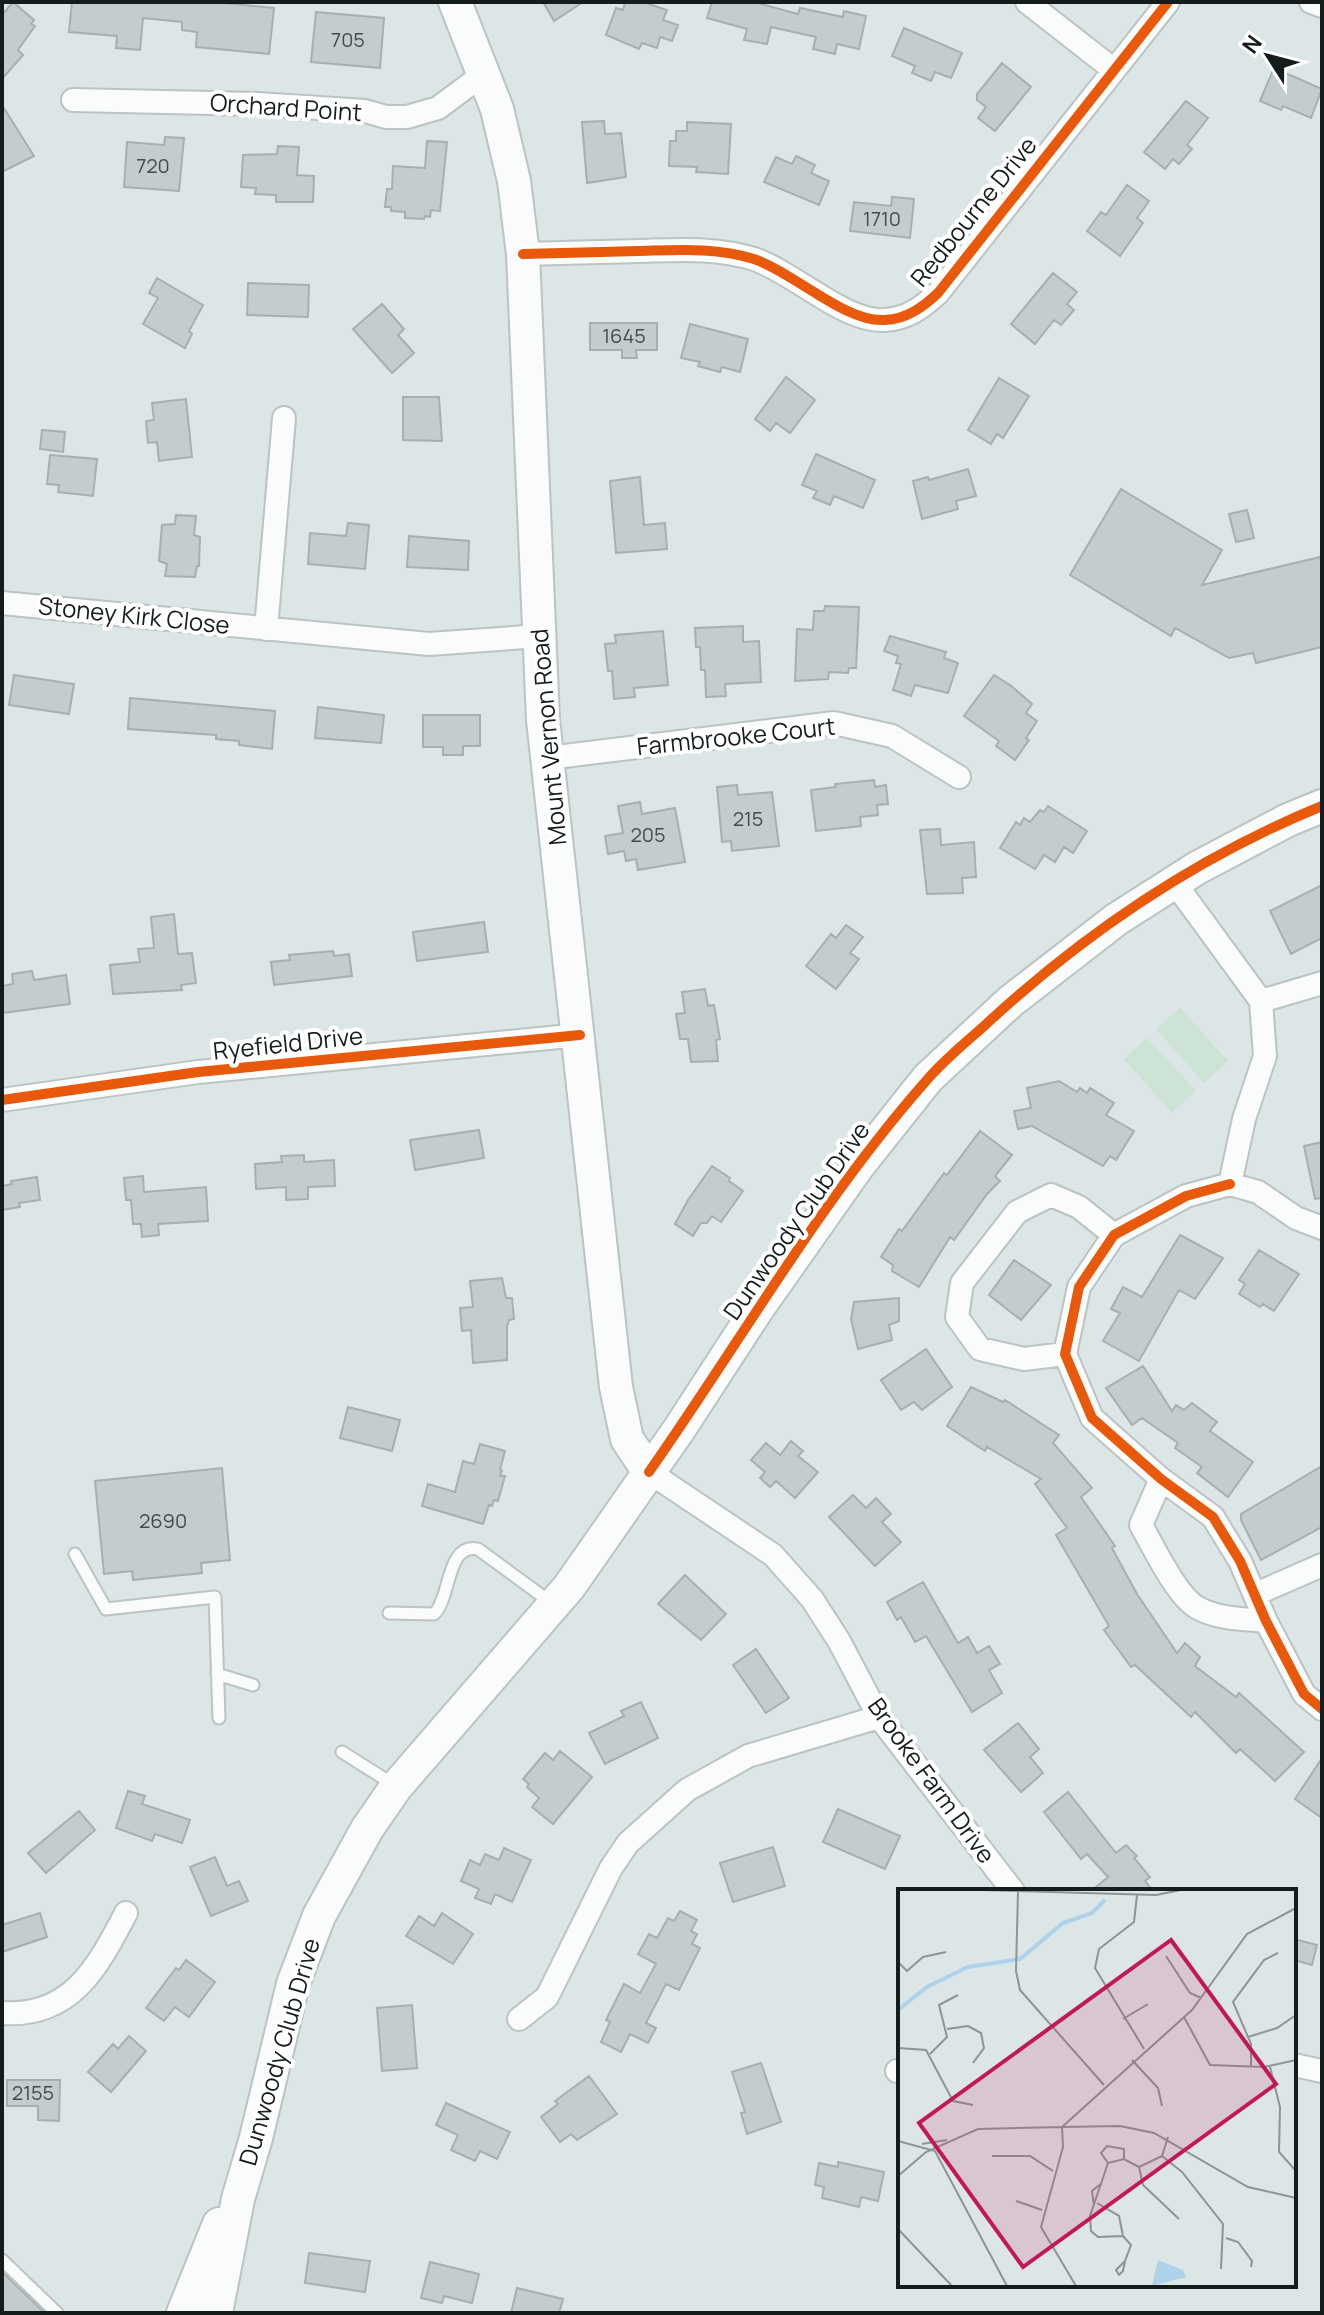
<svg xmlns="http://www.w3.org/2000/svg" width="1324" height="2315" font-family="Manrope,sans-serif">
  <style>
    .park { fill: #cce3d5 }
    .building { fill: #c4cccd; stroke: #a8afb0; stroke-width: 2 }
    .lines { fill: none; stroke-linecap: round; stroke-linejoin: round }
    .lane-casing { stroke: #bbc3c3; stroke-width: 15 }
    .street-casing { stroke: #bbc3c3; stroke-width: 26 }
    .secondary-casing { stroke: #bbc3c3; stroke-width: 36 }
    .lane { stroke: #fafbfb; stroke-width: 11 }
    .street { stroke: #fafbfb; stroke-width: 22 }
    .secondary { stroke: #fafbfb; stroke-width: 32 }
    .cycleway-casing { stroke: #fff; stroke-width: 15 }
    .cycleway { stroke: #e8590c; stroke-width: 10 }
    .labels { text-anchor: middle; stroke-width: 8; stroke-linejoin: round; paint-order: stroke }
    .number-label { font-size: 20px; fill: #444b4b }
    .street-label { font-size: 24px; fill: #151c1c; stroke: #fff }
    .inset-river { fill: none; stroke: #aed2ea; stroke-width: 4 }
    .inset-road { fill: none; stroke: #8c9595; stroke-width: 2 }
    .view { fill: #c2185b; fill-opacity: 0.15; stroke: #c2185b; stroke-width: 4 }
    .inset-edge { fill: none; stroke: #151c1c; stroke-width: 4 }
  </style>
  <rect width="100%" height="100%" fill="#dce6e6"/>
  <path class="park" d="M1180,1008L1228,1061L1204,1083L1156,1029Z
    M1147,1038L1196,1091L1172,1113L1124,1059Z"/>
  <path class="building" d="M13,2L34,20L31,24L35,26L18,50L23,55L2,79V15Z
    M72,2H215L274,8L269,54L196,47L197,32L182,30V22L143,18L140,50L116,48L117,36L69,32Z
    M543,2H583L554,21Z
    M625,2H643L667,10L663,20L678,25L672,41L660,37L657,48L642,43L639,49L606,35L616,8L623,10Z
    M712,2H754L798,14L800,8L843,17L844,11L866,16L859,49L837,44L835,54L813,49L816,37L771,27L767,44L744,40L747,29L707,18Z
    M316,12L384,18L380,68L311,62Z
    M904,28L962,53L951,78L935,72L931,81L912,73L915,66L892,56Z
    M1002,63L1031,87L995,131L978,118L986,107L977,100V94Z
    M1274,68L1322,89L1311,118L1283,106L1281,110L1260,101Z
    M1186,101L1208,118L1187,145L1192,149L1179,164L1173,159L1165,169L1144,152Z
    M2,105L34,156L2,172Z
    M604,121L605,134L621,133L626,177L587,183L582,122Z
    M687,122L731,124L728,174L696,172L697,167L669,166L670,141H676V131H687Z
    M165,137L184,138L179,191L124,187L127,142L164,145Z
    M427,141L447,142L440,211L431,210L430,217L425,216L424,219L405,218V212L391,211V207H385L387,189H392L393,166L425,168Z
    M278,146L299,147L297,175L314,176L313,202H276V195L255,194L256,188L241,187L243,155L277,154Z
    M796,156L815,165L811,173L829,181L819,205L764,182L776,157L792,164Z
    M1127,185L1149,201L1137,218L1143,223L1120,256L1087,231L1101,212L1106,215Z
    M892,197L914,199L910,238L850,231L854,202L891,206Z
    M1053,273L1077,292L1067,304L1074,310L1061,325L1054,320L1035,344L1011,324Z
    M157,278L203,305L189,331L192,334L185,348L143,324L158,298L149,293Z
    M248,283L309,285L308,317L247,315Z
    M382,304L404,329L398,335L414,353L392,373L353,329Z
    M590,323H657V350H636L637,358H622V350H590Z
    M690,324L748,339L740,372L722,367L720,372L698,366L700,362L681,358Z
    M786,377L815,400L790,433L776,423L770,431L755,419Z
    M999,378L1029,396L1003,438L997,434L991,444L968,430Z
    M403,397H439L442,441L403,440Z
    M186,399L192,457L159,461L157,442L148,443L146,421L154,420L152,403Z
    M42,430L65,432L63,452L40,449Z
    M816,454L875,480L863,508L834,496L830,505L813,498L817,491L802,485Z
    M50,455L97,459L93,496L58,492L59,485L47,484Z
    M968,469L976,496L956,501L958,509L922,519L913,481L928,477L929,480Z
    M640,477L644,525L665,523L667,549L616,553L610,481Z
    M1121,489L1222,550L1202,585L1320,557L1322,568V647L1256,663L1253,653L1229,658L1175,628L1171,636L1070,575Z
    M1247,510L1254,538L1236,542L1229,514Z
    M176,515L196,516L194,535L200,537L199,566H197L195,577L165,576L167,564L159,561L162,525L175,524Z
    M348,523L369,525L365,569L308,564L310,533L346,536Z
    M409,536L469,541L468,570L407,567Z
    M825,606L859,607L856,668H849L848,673L829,672L828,679L795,681L797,629L813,630L814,611H824Z
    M743,626V642L759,641L761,682L725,684L726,696L706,697L705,670H701L700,647H696L695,628Z
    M663,631L668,685L634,688L635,697L614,699L612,671H608L605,644L616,643L615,635Z
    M890,636L946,652L944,658L958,663L948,693L915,685L911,696L893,690L901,664L896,663L898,656L884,651Z
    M14,675L74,684L69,714L9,705Z
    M994,675L1010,685L1032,704L1026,713L1037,721L1026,738L1029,740L1015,760L996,746L999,741L964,716Z
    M130,698L275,711L272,749L239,745V741L216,739V735L128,729Z
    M318,707L384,715L381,743L315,738Z
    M423,715H480V746H463V755H443V747H423Z
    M874,780L875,787L886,785L888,804L877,805L878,815L860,817L861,826L816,831L811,790L836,787L835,784Z
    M737,785L738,795L772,792L779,846L732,851L731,841L722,842L717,787Z
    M640,802L642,814L675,808L685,862L638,870L636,859L626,861L624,851L608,854L605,836L623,833L618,806Z
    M1048,806L1087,831L1073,853L1064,847L1055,862L1044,855L1035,869L1000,848L1016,822L1020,825L1024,818L1030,822L1040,810L1044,812Z
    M940,829L941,845L974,842L976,877L962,878L963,893L927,894L920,830Z
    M1322,885V938L1291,954L1270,911Z
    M174,914L178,954L192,953L196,983L181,985L182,990L113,994L110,965L140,962L138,949L154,948L151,917Z
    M484,922L488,952L417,961L413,932Z
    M846,925L863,937L850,953L859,959L836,989L806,966L831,934L836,938Z
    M333,951L334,956L349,954L352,976L274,985L271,962L290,960L289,955Z
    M32,971L34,980L66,975L70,1004L2,1013V986L13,984L12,974Z
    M705,989L708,1006L714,1005L720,1039L716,1040L718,1061L691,1062L688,1039H680L676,1014L685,1013L682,992Z
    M1059,1081L1077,1092L1080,1088L1087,1093L1090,1088L1114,1103L1106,1115L1134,1131L1116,1160L1110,1156L1103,1166L1032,1126L1018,1129L1014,1111L1031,1108L1027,1088Z
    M479,1130L484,1158L415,1170L410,1140Z
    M980,1131L1012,1155L995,1176L1000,1181L987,1194L954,1240L950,1237L919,1287L892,1271L893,1265L881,1257L899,1229L902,1231L944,1173L947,1175Z
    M1322,1142V1198L1315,1199L1304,1146Z
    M304,1155V1162L334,1160L335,1186L308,1187V1199L286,1200V1187L256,1189L255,1164L282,1162L281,1156Z
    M712,1166L730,1178L729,1181L743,1191L721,1222L712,1216L707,1223H701L693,1236L675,1224L688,1200Z
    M143,1176L144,1192L206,1187L208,1221L158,1224L159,1235L142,1237L141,1224H133L131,1200H126L124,1178Z
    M37,1177L40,1200L19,1203L20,1207L2,1210V1186L12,1184L11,1181Z
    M1180,1235L1223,1258L1195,1299L1179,1290L1139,1361L1103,1341L1120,1313L1111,1309L1123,1287L1142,1297Z
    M1259,1250L1299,1274L1274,1311L1263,1304L1260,1307L1239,1294L1245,1284L1239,1280Z
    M1014,1260L1051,1285L1021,1320L989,1295Z
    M502,1278L506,1298H512L514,1319L509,1320L507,1326V1360L473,1363L471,1330L462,1331L460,1308L473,1307L470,1281Z
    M899,1298V1321L889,1325L892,1340L858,1349L851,1319L854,1302Z
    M926,1349L952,1387L922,1410L914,1402L901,1410L881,1380Z
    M1143,1366L1172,1411L1176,1405L1184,1410L1192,1403L1217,1422L1210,1431L1253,1462L1228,1497L1197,1473L1202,1467L1175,1448L1178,1443L1142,1418L1132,1425L1106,1388Z
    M971,1387L1003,1402L1005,1400L1059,1435L1053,1443L1092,1488L1081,1497L1115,1546L1112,1548L1137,1594L1177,1653L1185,1643L1200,1657L1195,1666L1236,1697L1239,1693L1304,1752L1275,1781L1240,1749L1236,1753L1195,1712L1191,1717L1135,1665L1131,1667L1104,1630L1109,1626L1056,1535L1067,1528L1035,1484L1041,1479L987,1447L985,1451L947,1426Z
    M348,1407L400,1420L392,1451L340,1438Z
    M791,1441L803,1451L798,1456L818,1472L795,1498L776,1481L770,1487L760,1478L765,1472L751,1460L766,1443L780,1455Z
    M480,1444L505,1451L500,1470L502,1471L500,1476H505L498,1501L494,1500L492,1506L489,1505L483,1524L422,1506L428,1484L455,1492L463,1461L474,1464Z
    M1322,1466V1527L1261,1560L1241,1520V1514Z
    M222,1468L230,1560L201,1563L202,1573L133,1580L132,1571L104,1574L95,1481Z
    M853,1495L866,1508L876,1498L891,1514L882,1522L901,1542L875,1566L829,1517Z
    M685,1575L726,1614L701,1640L658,1604Z
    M923,1582L958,1643L968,1637L977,1653L989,1646L1000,1664L989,1670L1002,1693L972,1712L926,1636L915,1642L901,1617L897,1620L887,1602Z
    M756,1649L789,1698L766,1713L733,1665Z
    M641,1702L658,1738L605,1764L589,1733L624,1716L621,1711Z
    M1018,1723L1039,1749L1030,1757L1043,1773L1021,1792L984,1750Z
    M560,1751L592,1777L553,1824L532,1807L539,1798L527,1787L529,1784L523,1779L545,1753L553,1760Z
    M1322,1758V1818L1295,1799Z
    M128,1791L145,1796L142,1804L190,1820L182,1843L155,1834L152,1841L116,1828Z
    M1068,1792L1116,1853L1126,1845L1137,1856L1134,1858L1150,1877L1145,1881L1153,1891H1091L1108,1877L1087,1854L1081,1859L1044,1812Z
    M838,1809L900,1836L885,1869L823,1842Z
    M79,1811L95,1830L46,1873L28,1853Z
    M773,1847L785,1886L733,1902L720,1863Z
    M504,1848L531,1860L512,1902L495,1894L491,1904L475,1898L479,1889L461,1881L470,1860L480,1865L485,1854L499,1860Z
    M215,1857L227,1886L239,1881L248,1901L211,1916L190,1867Z
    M680,1911L697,1920L691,1931L697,1934L692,1944L700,1948L679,1990L666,1984L646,2023L656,2028L648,2043L630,2034L621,2052L601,2042L610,2022L606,2020L624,1984L640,1993L656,1964L638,1954L649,1934L657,1938L668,1918L674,1921Z
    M40,1913L47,1937L2,1952V1925Z
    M442,1913L473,1934L453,1964L406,1936L419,1916L434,1926Z
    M1294,1939L1317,1945L1312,1965L1294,1960Z
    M186,1960L215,1982L189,2017L175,2007L164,2021L146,2008L176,1968L179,1970Z
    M412,2005L417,2068L382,2071L377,2008Z
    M129,2036L146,2051L111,2092L88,2072L113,2044L118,2049Z
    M761,2063L781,2122L747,2134L741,2113L745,2112L732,2072Z
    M589,2076L617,2114L577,2140L571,2134L560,2142L541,2117L558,2104L555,2101Z
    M7,2080H60L59,2121L38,2120V2106H7Z
    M446,2103L510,2132L497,2159L480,2151L475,2161L451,2150L458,2135L436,2125Z
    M838,2162L884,2172L878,2201L861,2197L859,2207L822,2198L824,2187L815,2185L819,2163L838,2167Z
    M309,2253L370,2261L365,2292L305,2283Z
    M430,2262L479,2274L472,2303L444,2296L442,2303L421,2298Z
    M2,2272L45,2313H2Z
    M517,2288L563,2299L559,2313H511Z"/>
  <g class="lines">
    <g class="lane-casing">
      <path id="lane" d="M75,1554L106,1609L215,1597L219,1718
        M389,1613L434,1614C451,1599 446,1542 478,1549L553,1604
        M217,1674L253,1685
        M342,1752L396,1786
        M2,2260L57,2313"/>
    </g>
    <g class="street-casing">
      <path id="street" d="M1027,2L1114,70
        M1311,2L1322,6
        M73,100L258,104L365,111L386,117H407L438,108L485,73
        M523,254C561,253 600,252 639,251C677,250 716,247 754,259C795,273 845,323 885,320C907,319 923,307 938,293L1168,2
        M2,603L429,644L540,636
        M266,629L284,418
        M548,758L834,723L892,736L959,777
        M1174,882L1261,1001L1265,1056L1244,1119L1230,1184L1258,1192L1296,1218L1322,1228
        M1261,1001L1322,983
        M2,1100L198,1072L580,1035
        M1230,1184L1186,1196L1114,1235L1079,1287L1065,1354L1092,1418L1161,1479L1213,1517L1240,1561L1266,1621L1304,1694L1322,1709
        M1065,1354L1024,1359L980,1349L957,1317L962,1283L1017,1212L1051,1195L1079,1207L1114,1235
        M649,1472L773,1555L812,1599L839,1641L879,1717L1013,1891
        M1161,1479L1141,1525C1153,1546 1177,1597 1198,1608C1218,1619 1244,1619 1266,1621
        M1256,1594L1322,1565
        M2,2013C72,2018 98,1966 126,1913
        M519,2019L547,1997L611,1868L628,1843L687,1790L748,1756L879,1717
        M1294,2065L1322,2071
        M897,2071H900"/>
    </g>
    <g class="secondary-casing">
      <path id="secondary" d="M455,2L497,109L514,181L523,254L543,720L616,1387L627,1439L649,1472
        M183,2313L219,2224
        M216,2313L238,2199L256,2138L293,1984L319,1916L367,1829L396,1787L569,1587L680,1428L756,1311L858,1166L928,1078L1011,1001L1117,919L1197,868L1288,820L1322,806"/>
    </g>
    <use href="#lane" class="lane"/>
    <use href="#street" class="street"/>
    <use href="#secondary" class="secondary"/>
    <g class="cycleway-casing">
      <path id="cycleway" d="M523,254C561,253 600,252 639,251C677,250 716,247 754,259C795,273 845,323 885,320C907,319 923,307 938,293L1168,2
        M2,1100L198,1072L580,1035
        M1230,1184L1186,1196L1114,1235L1079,1287L1065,1354L1092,1418L1161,1479L1213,1517L1240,1561L1266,1621L1304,1694L1322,1709
        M649,1472C741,1341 820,1201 926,1081C943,1061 964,1044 983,1027C1082,935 1197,857 1322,806"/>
    </g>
    <use href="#cycleway" class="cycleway"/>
  </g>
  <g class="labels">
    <g class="number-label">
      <text x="348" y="47">705</text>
      <text x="153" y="173">720</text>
      <text x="882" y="226">1710</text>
      <text x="624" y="343">1645</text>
      <text x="748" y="826">215</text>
      <text x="648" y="842">205</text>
      <text x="163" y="1528">2690</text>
      <text x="33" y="2100">2155</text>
    </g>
    <g class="street-label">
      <text transform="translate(286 108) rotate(4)" y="8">Orchard Point</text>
      <text transform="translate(974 212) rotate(-51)" y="8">Redbourne Drive</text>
      <text transform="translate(134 616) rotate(6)" y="8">Stoney Kirk Close</text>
      <text transform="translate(549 737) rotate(-95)" y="8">Mount Vernon Road</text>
      <text transform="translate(736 737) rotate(-6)" y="8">Farmbrooke Court</text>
      <text transform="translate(288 1044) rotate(-6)" y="8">Ryefield Drive</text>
      <text transform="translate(797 1221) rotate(-55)" y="8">Dunwoody Club Drive</text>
      <text transform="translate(931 1781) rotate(54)" y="8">Brooke Farm Drive</text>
      <text transform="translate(280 2052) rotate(-74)" y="8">Dunwoody Club Drive</text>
    </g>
  </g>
  <g transform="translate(898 1889)">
    <rect width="398" height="398" fill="#dce6e6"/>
    <path d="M260,371L285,381L288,388L254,397Z" fill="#aed2ea"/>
    <path class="inset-river" d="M0,121L29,98L70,78L122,70L165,34L194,24L207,11"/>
    <path class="inset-road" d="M82,1L258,6L283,1M120,2L118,82L122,101L206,196M239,6L236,33L201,60L197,79L246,160M268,67L292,104L303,109M0,73L9,82L25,68L48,63M286,128L312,176L366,178L398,171M225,130L250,115M49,140L70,137L83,144L86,159L75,174M350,148L379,139L398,126M0,159L28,161L55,212L75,216M32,165L49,148L41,116L60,106M234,171L260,199L264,217M353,178V155L335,113L366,71L380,64M372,178L382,218L381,263L398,282M270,248L264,267L241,278L245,296L281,330M0,252L37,262L109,397M24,255L49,251M94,267H132L155,282M264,267L284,283L325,335L323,380M210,274L203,264L209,257L226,260V270M0,287L28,263L80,240L164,238L294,121L349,45L398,19M118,312L144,321M199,314L221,327L225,347M196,317L194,302L204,294M0,340L54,397M328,349L340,353L354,372L353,378M227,372L233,356L225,347L200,348L193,342L192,327L210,274L226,270L241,278M227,372L225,382L221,386L218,381ZM178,397L143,338L165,258L164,238L222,237L256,244L350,298L398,309"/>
    <path class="view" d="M273,51L378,195L125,378L21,234Z"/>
    <rect width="398" height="398" class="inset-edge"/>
  </g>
  <rect width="1324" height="2315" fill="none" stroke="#151c1c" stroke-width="8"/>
  <g transform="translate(1268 56) rotate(306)" stroke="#ffffff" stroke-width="6" paint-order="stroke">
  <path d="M0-6L14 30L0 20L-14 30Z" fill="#151c1c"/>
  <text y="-12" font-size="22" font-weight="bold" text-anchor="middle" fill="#151c1c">N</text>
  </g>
</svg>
